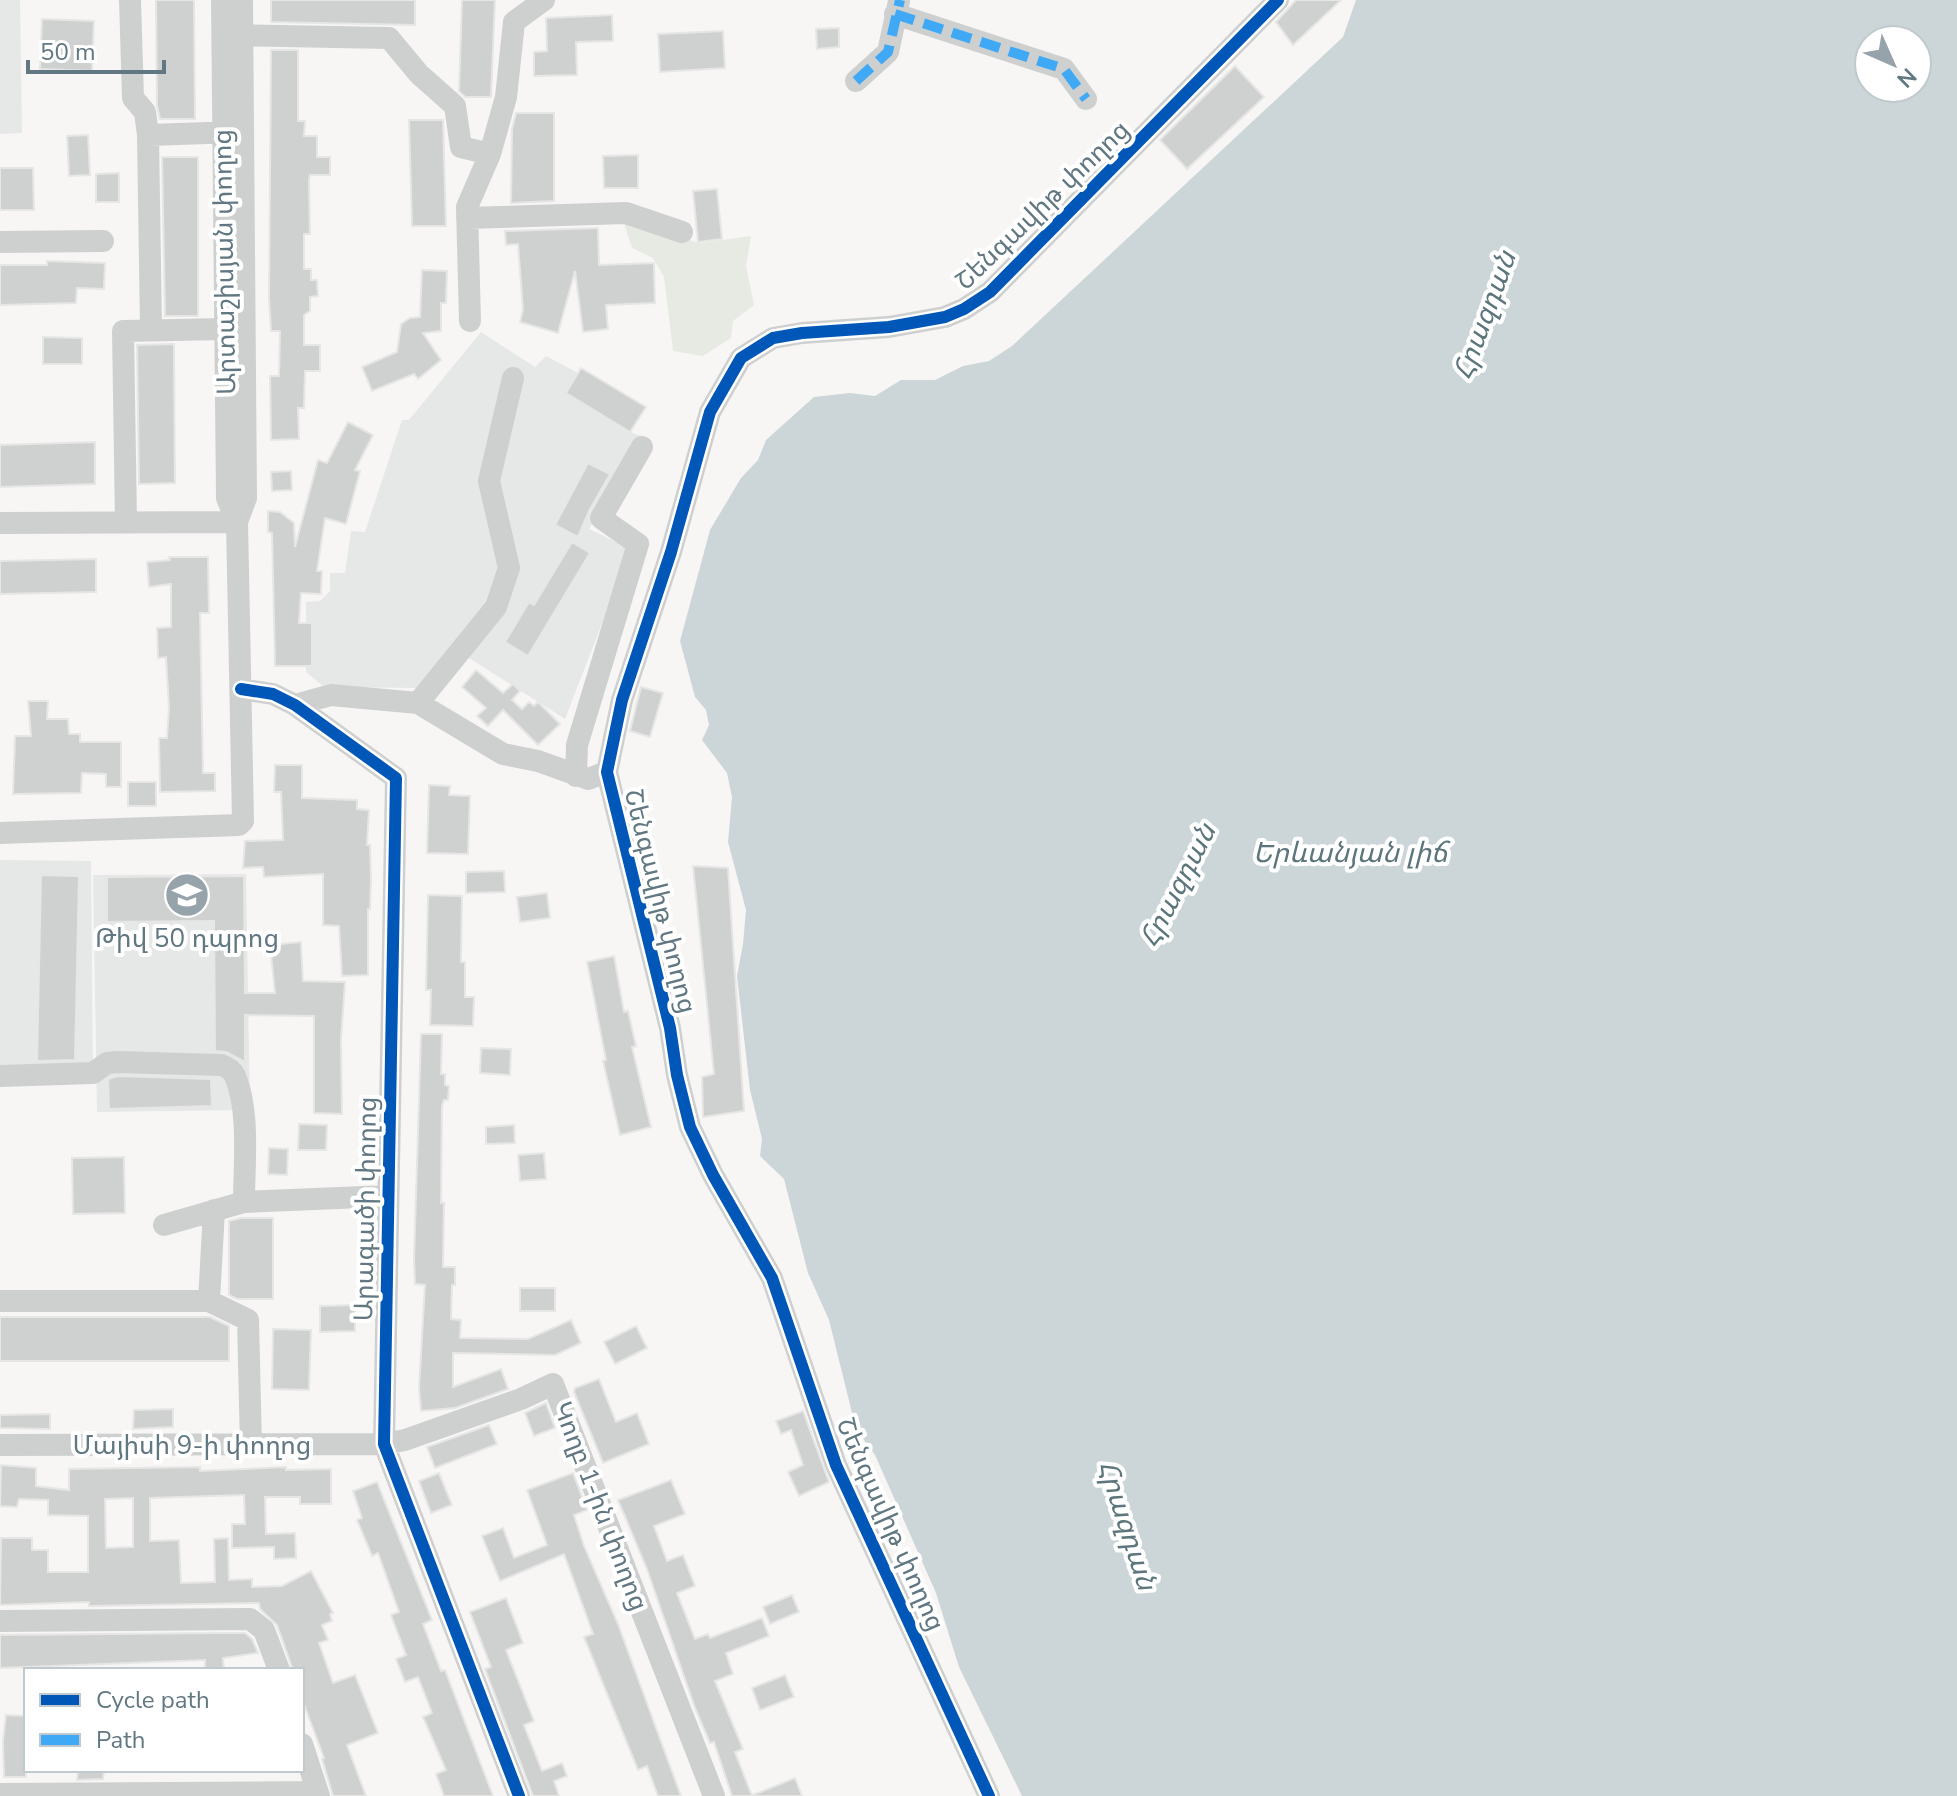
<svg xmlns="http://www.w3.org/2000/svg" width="1957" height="1796" font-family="'Nunito Sans','Noto Sans Armenian',sans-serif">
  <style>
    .built { fill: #e6e8e7 }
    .green { fill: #e7eae3 }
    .water { fill: #ccd6d8; fill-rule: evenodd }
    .building { fill: #cfd1d1; stroke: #e6e6e5; stroke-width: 2; fill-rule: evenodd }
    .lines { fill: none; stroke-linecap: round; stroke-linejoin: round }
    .minor { stroke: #ced0d0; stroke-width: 22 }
    .quiet { stroke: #3fa9f5; stroke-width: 10; stroke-dasharray: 20 10; stroke-linecap: butt }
    .cycleway-casing { stroke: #fff; stroke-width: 17 }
    .cycleway { stroke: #0057b8; stroke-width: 12 }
    .labels { text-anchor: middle; stroke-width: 8; stroke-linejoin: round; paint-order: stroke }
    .street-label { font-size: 26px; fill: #617781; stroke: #fff }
    .poi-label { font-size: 26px; fill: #617781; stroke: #fff }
    .water-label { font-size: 28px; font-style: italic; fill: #5c767c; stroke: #fff }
  </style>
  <rect width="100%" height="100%" fill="#f7f6f5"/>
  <path class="built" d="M0,0H20L22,133L0,134Z
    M481,332L535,367L546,356L578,373L566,393L630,432L644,437L589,529L631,549L565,719L458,651L418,688L324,687L306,672V602L320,601L330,591V573H345L351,531L365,532L402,420H409Z
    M0,860L91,861L93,1071L0,1072Z
    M246,874L250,1110L97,1112L93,875Z"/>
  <path class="green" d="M624,223L700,243L751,236L746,266L754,305L733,321L731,338L703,356L673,351L664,277L653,258L632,248Z"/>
  <path class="water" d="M1356,0H1957V1796H1022L959,1667L936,1593L875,1455L856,1429L829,1320L808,1273L784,1179L760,1156L762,1139L750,1090L737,976L743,944L746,910L728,842L732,797L727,773L702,740L709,725L706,710L695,697L680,641L710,530L741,478L758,460L766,440L814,397L850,393L875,396L901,380H935L963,366L989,361L1012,346L1343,37ZM1869,40H1917V88H1869Z"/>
  <path class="building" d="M156,0H194L195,119H160L157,106Z
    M271,0H415V25L271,22Z
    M462,0H495L491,97H465L459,91Z
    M1296,0H1341L1293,45L1276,22Z
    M612,15L613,41L576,42L577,75L534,76V52L547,51L546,18Z
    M42,19L94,21L92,71L40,69Z
    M839,28V47L817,49L816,29Z
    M723,31L725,68L660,72L658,34Z
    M271,50H298V121H305L304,136H317V157H330V175H310L309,180L310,234H304V269H311V280H317L318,296L310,297V311L304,315V345H320V371H305L304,408H298L299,439L271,440L270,376H279L280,331H271L269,298Z
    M1235,66L1264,97L1187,169L1160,140Z
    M516,113H554V201L511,203L512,129Z
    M409,120H443L446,226H412Z
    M88,135L90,175L69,176L67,136Z
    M638,155V188H604L603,156Z
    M162,157H198V316H165Z
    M0,168H33L34,210H0Z
    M119,173V202H96V174Z
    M717,189L722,239L698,242L693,191Z
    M598,228L599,265L654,263L655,303L606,305L608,329L583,332L575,271L558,333L520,322L523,310L518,244L506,245L505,231Z
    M47,261L105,263L104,289L77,288L76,303L0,305V265H47Z
    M422,270L447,271L446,303H441V331L423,333L441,360L418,379L414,374L372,391L362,367L397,352L401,324L410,318L420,317Z
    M43,337L82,338V364H43Z
    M174,344L175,483L139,484L137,345Z
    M581,368L646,407L630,432L566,393Z
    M348,422L373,435L355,470L360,471L346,524L325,518L317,571H322L321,594L301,593L299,623H312V666H275L272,533L268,532V511L280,512L294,523L295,547L318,460L327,463Z
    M95,442V484L0,487V445Z
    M588,463L610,474L589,511L578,537L555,525Z
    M291,471L292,490L272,491L271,472Z
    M572,542L590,553L528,656L505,642L529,602L534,605Z
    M169,557H208L209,613H200L203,773H215V791L160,792L159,738H167L169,707L166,657L158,658L157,628L171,627V584L149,587L147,562L170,560Z
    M96,559V592L0,594V561Z
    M476,670L503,693L513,684L520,691L512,700L522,709L529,702L534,706L538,702L560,724L538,745L503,710L488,726L477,716L486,708L462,687Z
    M641,687L663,693L650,737L630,731Z
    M28,701H48L47,719H68L69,734H80V742H121V787H106V774L82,773L81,793L13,794L15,736H31Z
    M275,765H302V798L357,800V809L369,810L367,845H370L371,880L370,909H368V975L342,976L339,926L323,925V874L264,877L263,867L243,868L245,841L283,840L281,792H274Z
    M128,782H156V806H128Z
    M429,785L450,786L449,795L470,796L468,854L427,853Z
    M693,866L728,868L744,1111L703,1117L702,1077L714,1074Z
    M504,871L505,892L466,893V872Z
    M41,875L79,876L75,1060L37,1061Z
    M244,876L245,993H275L270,945L301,942L303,981L345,982L341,1039L342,1114L314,1113V1016L245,1015V1062L226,1052L215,1051L214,921L107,922V877Z
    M547,893L550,918L520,922L517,897Z
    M428,895L462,896L461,962H465V997H474L473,1026L430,1025L431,990H426Z
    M614,956L624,1012L628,1011L636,1046L632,1047L651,1127L620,1135L603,1061L606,1060L587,962Z
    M421,1034H442L441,1074H445V1085L449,1086L448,1100H444L442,1106L441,1203H444L443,1267H455V1285H452L451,1319L461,1320L460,1338L528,1339L571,1320L581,1343L555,1355L453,1353V1387L501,1369L508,1389L455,1408L421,1411L419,1388L425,1285L415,1284L414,1259Z
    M481,1048L511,1049L510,1075L480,1073Z
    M118,1076L211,1079L212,1106L109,1109L108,1079Z
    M299,1124L327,1125L326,1150H298Z
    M514,1125L515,1143L486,1144V1127Z
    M269,1148L288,1149L287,1175L268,1174Z
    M544,1153L546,1179L520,1181L518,1155Z
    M124,1157L125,1213L73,1214L72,1158Z
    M241,1218H273V1299H237L229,1295V1221Z
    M520,1288H555V1311H520Z
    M355,1305V1331L320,1332V1306Z
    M0,1317H210L229,1326V1361H0Z
    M636,1326L647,1348L615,1364L604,1342Z
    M273,1329L311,1330L309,1390L272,1389Z
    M599,1379L616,1422L637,1413L649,1444L603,1463L574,1392L575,1388Z
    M546,1403L555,1428L534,1436L525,1413Z
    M173,1409V1427L133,1429L134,1410Z
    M803,1411L829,1482L799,1496L788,1472L803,1465L791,1430L781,1434L776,1421Z
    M50,1414V1429L0,1428V1415Z
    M489,1425L497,1444L435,1468L427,1447Z
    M1,1465L36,1468V1486L69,1490V1469L200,1467V1471L286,1467V1470L331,1469V1504H300V1497H265L266,1534L295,1533L296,1558L274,1559V1547L232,1548V1524H245L244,1495L150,1498V1541L179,1540L181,1583L215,1582L214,1539L228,1538L229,1580L252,1579V1587L282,1586L311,1571L333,1613L330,1614L332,1621L322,1625L328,1640L319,1643L333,1683L355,1675L378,1733L347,1745L366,1796H333L322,1759L324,1758L302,1699V1670H293L277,1625L260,1609L259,1603L89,1606V1602L0,1605L1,1538H32V1550H48V1572H88V1516L48,1515V1500L19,1499L17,1507L0,1506ZM133,1498V1547L106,1548L105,1499Z
    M439,1473L452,1505L431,1513L419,1481Z
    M573,1473L587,1510L574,1515L584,1546L618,1624L681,1796H658L647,1766L638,1770L584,1637L593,1634L564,1554L500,1581L482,1536L503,1528L514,1558L547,1545L527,1490Z
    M671,1480L685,1514L654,1526L667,1561L683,1555L695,1586L677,1593L695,1639L708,1634L710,1638L762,1618L769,1636L726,1653L733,1674L715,1681L743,1749L735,1752L752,1796H732L714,1742L710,1743L695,1708L647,1569L618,1500Z
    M377,1482L432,1620L423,1624L441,1671L445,1670L493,1796H444L436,1774L446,1770L423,1717L432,1713L418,1677L405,1682L396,1659L406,1655L391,1615L399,1612L378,1553L372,1556L357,1520L362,1518L353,1491Z
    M792,1595L799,1612L770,1624L763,1607Z
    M506,1598L523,1643L506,1650L534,1721L524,1725L542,1771L562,1763L567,1776L554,1781L559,1796H533L485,1669L491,1667L470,1612Z
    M223,1633H245L252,1639L258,1653L223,1658L224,1670H205V1660L0,1668V1635Z
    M785,1675L794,1697L760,1710L752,1688Z
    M6,1715L26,1716V1777H4L3,1741Z
    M78,1770H104L103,1779L77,1780Z
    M795,1778L802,1796H753V1795Z"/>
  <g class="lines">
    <path class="minor" d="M130,0L133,98L145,112L148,135L151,329
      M895,14L1064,69L1086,99
      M231,35L389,38L419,74L455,106L461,147L490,154
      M856,81L888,52L899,1
      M148,135L237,132
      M467,218L626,213L682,232
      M0,242L103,241
      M470,321L467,207L490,154L506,97L514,22L544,0
      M126,522L123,331L225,329
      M237,522L246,498L242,0
      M0,523L237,522
      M241,689L273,694L295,705L396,778L384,1444L519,1796
      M418,703L496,607L509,568L489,481L513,378
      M295,705L331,695L418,703L503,754L538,761L588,779L607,772
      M576,776L577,745L638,544L601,518L642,447
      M0,833L239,825L243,821L237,522L227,498L222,0
      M0,1076L93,1073L107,1063L117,1062L221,1065C227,1067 232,1070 235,1076C250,1111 244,1165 244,1202
      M164,1225L244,1202L387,1196
      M0,1301H209L248,1320L251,1446
      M209,1301L214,1210
      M0,1445L384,1444L405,1440L521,1399L553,1384L714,1796
      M0,1621L250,1619L264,1630L279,1670
      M302,1744L319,1796
      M0,1794L317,1792
      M989,1796L836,1465L772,1278L713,1175L690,1127L677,1075L670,1028L607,772L622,700L671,552L710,412L741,358L773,338L802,333L889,327L945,317L964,309L990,292L1278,0"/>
    <path class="quiet" d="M895,14L1064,69L1086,99
      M856,81L888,52L900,0"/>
    <g class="cycleway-casing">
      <path id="cycleway" d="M241,689L273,694L295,705L396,778L384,1444L519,1796
        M989,1796L836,1465L772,1278L713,1175L690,1127L677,1075L670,1028L607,772L622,700L671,552L710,412L741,358L773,338L802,333L889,327L945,317L964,309L990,292L1278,0"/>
    </g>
    <use href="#cycleway" class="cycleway"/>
  </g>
  <defs>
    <g id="school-disc" transform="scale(2.3)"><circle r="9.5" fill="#96a3aa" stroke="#fff"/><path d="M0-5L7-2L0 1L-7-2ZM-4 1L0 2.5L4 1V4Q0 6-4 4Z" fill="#fff"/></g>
  </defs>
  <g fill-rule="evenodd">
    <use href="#school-disc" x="187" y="895"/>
  </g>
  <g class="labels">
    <g class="street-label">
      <text transform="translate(1042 205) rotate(-44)" y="9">Շենգավիթ փողոց</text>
      <text transform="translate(224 262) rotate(-91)" y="9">Արտաշիսյան փողոց</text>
      <text transform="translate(661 901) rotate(76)" y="9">Շենգավիթ փողոց</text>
      <text transform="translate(365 1209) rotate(-89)" y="9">Արագածի փողոց</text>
      <text x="192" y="1454">Մայիսի 9-ի փողոց</text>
      <text transform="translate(601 1506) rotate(69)" y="9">Կողբ 1-ին փողոց</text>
      <text transform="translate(891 1524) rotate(66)" y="9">Շենգավիթ փողոց</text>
    </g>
    <g class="poi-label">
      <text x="187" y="947">Թիվ 50 դպրոց</text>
    </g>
    <g class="water-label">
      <text transform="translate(1484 315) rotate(-70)" y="10">Հրազդան</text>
      <text x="1350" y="862">Երևանյան լիճ</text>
      <text transform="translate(1177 885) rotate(-63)" y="10">Հրազդան</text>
      <text transform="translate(1128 1525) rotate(72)" y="10">Հրազդան</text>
    </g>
  </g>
  <rect x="24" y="1668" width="280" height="104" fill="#ffffff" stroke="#c0c9cd" stroke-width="2"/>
  <rect x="40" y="1694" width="40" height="12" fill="#0057b8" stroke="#c0c9cd" stroke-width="2"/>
  <text x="96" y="1708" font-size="24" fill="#617781">Cycle path</text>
  <rect x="40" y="1734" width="40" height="12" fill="#3fa9f5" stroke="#c0c9cd" stroke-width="2"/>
  <text x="96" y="1748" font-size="24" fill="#617781">Path</text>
  <g transform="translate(1893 64) rotate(135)"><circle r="38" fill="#ffffff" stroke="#c0c9cd" stroke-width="2"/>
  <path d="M0-6L14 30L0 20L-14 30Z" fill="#96a3aa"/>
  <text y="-12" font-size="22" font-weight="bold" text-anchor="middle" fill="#617781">N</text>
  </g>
  <path d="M28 60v12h136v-12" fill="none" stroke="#617781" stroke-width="4"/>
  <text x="40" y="60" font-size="24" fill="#617781" stroke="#ffffff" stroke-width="6" paint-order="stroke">50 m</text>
</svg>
